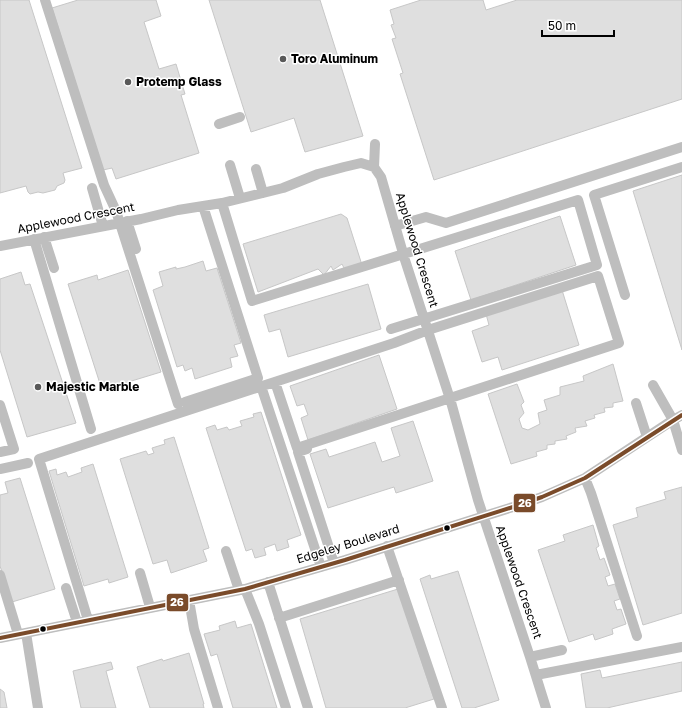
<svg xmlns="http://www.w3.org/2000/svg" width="682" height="708" font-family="'Golos Text',sans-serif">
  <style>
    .building { fill: #dfdfdf; stroke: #c7c7c7 }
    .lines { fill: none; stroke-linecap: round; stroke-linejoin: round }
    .minor { stroke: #bebebe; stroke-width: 10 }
    .bus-1-casing { stroke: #fff; stroke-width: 7 }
    .bus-1 { stroke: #7a4b2a; stroke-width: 4 }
    .poi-dot { fill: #595959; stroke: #fff; stroke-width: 1.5 }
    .bus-dot { fill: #000; stroke: #fff; stroke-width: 1.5 }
    .labels { text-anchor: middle; stroke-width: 3; stroke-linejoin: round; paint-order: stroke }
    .poi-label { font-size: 12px; font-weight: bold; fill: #000; stroke: #fff; text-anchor: start }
    .street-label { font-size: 12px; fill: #000; stroke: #fff }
    .line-badge { stroke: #fff; stroke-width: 1.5 }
    .badge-label { font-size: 11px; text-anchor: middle; font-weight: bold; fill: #fff }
  </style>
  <rect width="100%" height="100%" fill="#fff"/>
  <path class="building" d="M0,0H29L82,168L63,173L65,180L64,183L57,186L55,190L43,193L38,192L30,194L28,192L26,186L0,193Z
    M78,0H156L161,16L144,22L159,69L176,64L185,94L181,95L199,153L116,179L112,168L103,170L52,8Z
    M209,0H320L363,136L305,152L294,118L251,132Z
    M421,0H483L486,10L517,0H682V99L434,180L400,74L403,73L392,39L396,38L391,25L394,24L390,10Z
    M682,175V350L633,191Z
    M341,214L347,218L362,265L345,270L342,264L333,270L331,266L324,275L318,269L258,292L243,244Z
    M560,216L576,265L471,300L455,251Z
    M203,261L206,271L217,268L241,343L234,345L238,356L230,358L232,367L195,379L192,368L185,371L183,365L177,367L153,290L163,286L159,272L176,267V269L185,267Z
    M128,270L161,372L102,390L68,284L97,275L98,280Z
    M21,272L25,285L30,284L76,423L27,437L0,350V279Z
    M368,284L381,329L288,357L280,329L269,332L264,315Z
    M562,290L579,345L502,370L498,357L482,362L472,331L489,325L486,314Z
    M379,355L397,409L308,440L301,418L308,415L304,404L297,406L290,386Z
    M613,364L623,401L613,403V407L604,408L605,412L594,415L595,418L585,421L587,426L575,428L576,432L566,436L567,439L555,441V444L547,445V449L536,452L537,456L511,464L488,394L517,384L524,402L521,405L524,413L519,419L522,428L528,430L540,424L538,413L547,410L544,400L560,395V387L584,381L583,376Z
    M261,412L301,535L287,540L289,547L277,551L275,544L264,548L266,555L255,558L252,549L246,551L206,428L215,425L217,430L227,427L229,430L242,426L240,421L254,417L253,414Z
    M413,421L433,481L396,493L394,487L328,508L310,454L326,449L329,457L375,442L382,462L400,456L391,428Z
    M174,437L209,548L203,550L207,561L171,573L167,560L153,564L120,459L146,451L148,455L154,453L152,448L165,444L164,440Z
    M93,464L128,577L109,583L108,579L84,586L49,471L56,469L57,475L66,472L68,477L82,472L81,468Z
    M20,478L55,589L12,602L0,566V495L8,493L5,482Z
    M682,487V613L643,625L613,525L638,517L636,508L666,499L664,492Z
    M593,525L599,546L596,548L600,560L604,558L610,575L605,577L608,586L615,584L620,599L614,601L617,610L621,609L626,624L612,629L613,634L595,640L593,634L569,642L538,550L565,541L563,535Z
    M458,571L499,700L474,708H462L420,579L430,575L431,579Z
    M398,589L434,699L405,708H326L300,619Z
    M235,621L237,628L251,624L277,708H233L217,654L211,656L204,634L220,630L219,626Z
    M189,653L204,704H203L204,708H150L137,667L162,659L163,661Z
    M111,662L113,669L106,671L116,708H81L73,671Z
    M682,662V691L607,708H586L581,674L600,670L602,678Z
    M0,689L4,692L7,708H0Z"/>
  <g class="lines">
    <path class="minor" d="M45,0L104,185L116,211L178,404
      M219,124L240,117
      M230,165L240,198
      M374,167L375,144
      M256,169L263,193
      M92,188L103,226
      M222,203L252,301L578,200L597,265L391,329
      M127,221L136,249
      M395,226L426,217L446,223L682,147
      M44,237L54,268
      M34,239L91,429
      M0,246L141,219L178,210L222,203L283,188L318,174L344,167L361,163L374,167L381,177L405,260L451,402L478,500L530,657L546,708
      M625,295L594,195L682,167
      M653,385L673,420L682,450
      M261,386L321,567
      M185,402L258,378L203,206
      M636,403L647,437
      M0,405L14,449L0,452
      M307,449L298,452L334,563
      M0,469L28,463
      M585,478L591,493L637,636
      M387,546L442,708
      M226,551L239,590
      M140,573L150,607
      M0,575L18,634
      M268,582L308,708
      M66,588L77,622
      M245,589L259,624L286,708
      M189,600L194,629L218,708
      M279,618L399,580
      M88,620L39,459L394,343L428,330L598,276L619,343L297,448L275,382
      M26,633L38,708
      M0,638L245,589L345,560L513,507L542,497L585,478L673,420L682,415
      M530,657L562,650
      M536,675L682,647"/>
    <g class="bus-1-casing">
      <path id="bus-1" d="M0,638L245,589L345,560L513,507L542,497L585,478L682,415"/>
    </g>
    <use href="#bus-1" class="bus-1"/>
  </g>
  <g class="poi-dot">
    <circle cx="283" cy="59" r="4"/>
    <circle cx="128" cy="82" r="4"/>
    <circle cx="38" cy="387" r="4"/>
  </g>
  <g class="bus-dot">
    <circle cx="447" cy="528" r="3.5"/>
    <circle cx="43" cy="629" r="3.5"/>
  </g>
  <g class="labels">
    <g class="poi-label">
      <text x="291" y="63">Toro Aluminum</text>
      <text x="136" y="86">Protemp Glass</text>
      <text x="46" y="391">Majestic Marble</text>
    </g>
    <g class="street-label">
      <text transform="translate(76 218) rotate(-11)" y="4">Applewood Crescent</text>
      <text transform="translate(417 250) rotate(73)" y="4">Applewood Crescent</text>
      <text transform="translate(348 544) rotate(-17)" y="4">Edgeley Boulevard</text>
      <text transform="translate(519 582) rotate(71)" y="4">Applewood Crescent</text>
    </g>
  </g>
  <g class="line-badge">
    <rect x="513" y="493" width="23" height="20" rx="4" fill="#7a4b2a"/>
    <rect x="166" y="593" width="23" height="19" rx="4" fill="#7a4b2a"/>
  </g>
  <g class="badge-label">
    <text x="525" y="507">26</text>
    <text x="177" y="606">26</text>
  </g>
  <path d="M542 30v6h72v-6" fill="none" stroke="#000000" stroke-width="2"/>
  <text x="548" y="30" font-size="12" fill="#000000" stroke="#ffffff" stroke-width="3" paint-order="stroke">50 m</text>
</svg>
